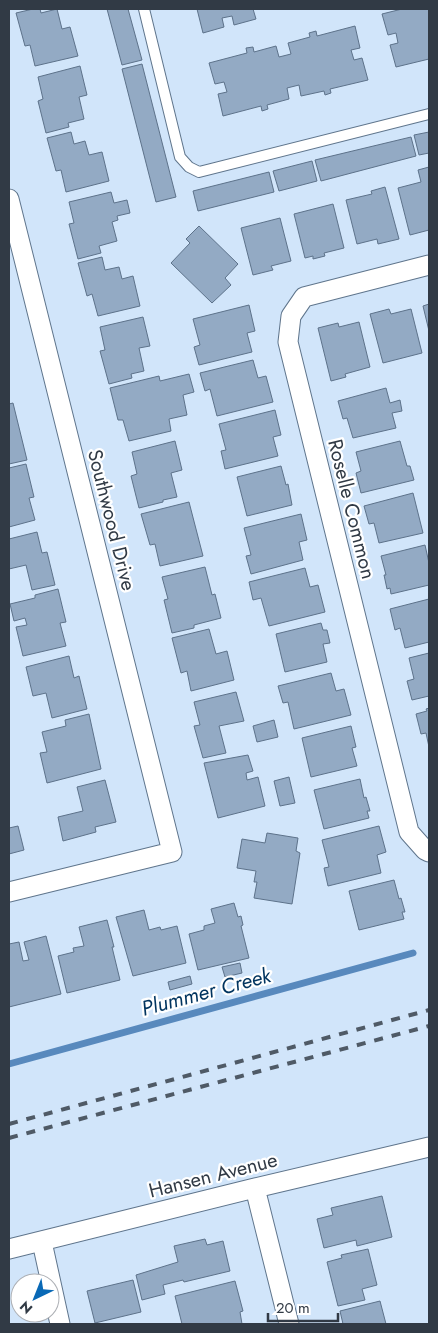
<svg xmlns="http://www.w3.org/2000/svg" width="438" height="1333" font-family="Jost,sans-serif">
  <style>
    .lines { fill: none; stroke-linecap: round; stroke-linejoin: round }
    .stream { stroke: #5889bd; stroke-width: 7 }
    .building { fill: #93aac4; stroke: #5d728a }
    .service-casing { stroke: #5f758c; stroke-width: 12 }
    .minor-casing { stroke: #5f758c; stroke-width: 21 }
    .service { stroke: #fff; stroke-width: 10 }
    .minor { stroke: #fff; stroke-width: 19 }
    .rail { stroke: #4f5a66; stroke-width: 4; stroke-dasharray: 9 9; stroke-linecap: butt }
    .labels { text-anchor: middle; stroke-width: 4.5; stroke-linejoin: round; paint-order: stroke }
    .street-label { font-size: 20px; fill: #313a45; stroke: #fff }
    .water-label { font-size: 21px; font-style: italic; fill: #01345f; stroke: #fff }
  </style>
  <rect width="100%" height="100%" fill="#d1e5fa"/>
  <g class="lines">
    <path class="stream" d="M9,1064L413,953"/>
  </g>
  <path class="building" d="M33,9H40L41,13L57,9L62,29L70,27L78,56L35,66L30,45L25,46L16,13Z
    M107,9H128L142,60L122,65Z
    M197,9H253L256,19L234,25L232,16L222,18L224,27L203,33Z
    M402,9H429V59L396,67L390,45L398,43L396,33L388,35L382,14Z
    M355,26L360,48L351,50L354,60L362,58L368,80L330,89L331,93L325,95L324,91L301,96L299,85L287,88L289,99L267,105L268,109L262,111L261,106L223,116L218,94L227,92L224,82L215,84L209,63L247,53L246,48L253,47L254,52L276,46L279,57L291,54L288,43L310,37L309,33L316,31L317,36Z
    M142,64L176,197L156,202L122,69Z
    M80,66L87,95L79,97L84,119L68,123L69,127L46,133L38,101L43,99L38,77Z
    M71,132L74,144L85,141L89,155L102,152L109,181L66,192L61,170L56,171L47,138Z
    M429,132V153L419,155L414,135Z
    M411,137L416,156L321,181L315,160Z
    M312,161L317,181L279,191L273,171Z
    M429,167V230L410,235L398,188L421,182L418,170Z
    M269,172L274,192L198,211L193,191Z
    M385,187L399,239L378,244L377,239L357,244L346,200L372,194L371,191Z
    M111,192L114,203L127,200L130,213L117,216L118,220L112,222L117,241L99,246L101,253L78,259L69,224L74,223L69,202Z
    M333,204L344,248L324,253L325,256L313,259V256L305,258L294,214Z
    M280,218L291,261L271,266L273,270L253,275L241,228Z
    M199,226L238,264L225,278L231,285L212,303L171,263L190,243L186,239Z
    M102,257L105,270L119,267L122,279L133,276L140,306L98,316L92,294L87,296L78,263Z
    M429,304V331L423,306Z
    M249,305L255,331L247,333L252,352L199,365L194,347L200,345L193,319Z
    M389,309L391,314L411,309L422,353L383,363L370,314Z
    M143,317L150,346L139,348L144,371L131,374L132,378L109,384L100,351L105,350L100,327Z
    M359,322L370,367L345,374L346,377L331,381L318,328L338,323L339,327Z
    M253,360L258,378L266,376L273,402L217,416L210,389L205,391L200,373Z
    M189,374L194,392L183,395L187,415L169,419L171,431L129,441L123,420H118L110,388L159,376L160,381Z
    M386,388L390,403L400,400L402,411L392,413L396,428L353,438L347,418L343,419L338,401Z
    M13,403L27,460L9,464V404Z
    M275,410L281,435L273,437L278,456L225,469L221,451L226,450L219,424Z
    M175,441L182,470L171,473L177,497L163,500V502L139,508L131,476L137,474L132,452Z
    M400,441L407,466H410L414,480L361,493L356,473L361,471L356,452Z
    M26,464L34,497L29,498L35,520L9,527V468Z
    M281,466L286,485L288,484L292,505L247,516L237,477Z
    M413,493L423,533L379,543L374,523L369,524L364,506Z
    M189,502L203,556L160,566L155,544L150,545L141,514Z
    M301,514L307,540L299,542L303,560L251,574L246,556L251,555L244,528Z
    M37,532L42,553L47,552L55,585L32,590L26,565L9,569V539Z
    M425,545L429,563V585L391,594L390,588L387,589L384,575H386L381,556Z
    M205,567L212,595L215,594L221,618L194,625V628L172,633L164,600L168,599L162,577Z
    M305,568L310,587L318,585L325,612L269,626L261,598L253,600L249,582Z
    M58,589L66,622L60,623L66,646L23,656L16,627L27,625L25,618L14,621L10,604L35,598V595Z
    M429,599V642L405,648L400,628L395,630L390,609Z
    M321,623L323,630H327L330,643L323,644L327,662L285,672L276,634Z
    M209,629L216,654L227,651L234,680L191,691L187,671L181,673L172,638Z
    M429,653V696L412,700L407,681L414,679L409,658Z
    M69,656L74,678L79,676L87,709L52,718L46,693L33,696L26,667Z
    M331,673L336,691L344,689L351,715L294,729L288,702L283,703L278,686Z
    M236,692L244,721L219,726L226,753L203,758L194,726L200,725L194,702Z
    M429,708V747L426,733L421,734L416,714L427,711L426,709Z
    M89,714L101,769L47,783L40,753L47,752L42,732L66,726L65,720Z
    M274,720L278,737L257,742L253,726Z
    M351,726L356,747L352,748L357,766L311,777L302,738Z
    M248,755L253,771L246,773L247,780L258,777L265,806L218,818L204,763Z
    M289,777L295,803L280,806L274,781Z
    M360,779L364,798L366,797L370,811H367L369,818L324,829L314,790Z
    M105,780L116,822L95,827L96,832L63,841L58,817L83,811L77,787Z
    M18,826L24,850L9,854V828Z
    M379,826L386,852L377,855L381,873L328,886L324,868L329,867L322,840Z
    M267,833L298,838L296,851L300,853L292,904L254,898L257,882H254L256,871L237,868L242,839L265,843Z
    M394,880L399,899L401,898L405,912H402L404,919L359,930L349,891Z
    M234,903L238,917L241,916L243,925L241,926L249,958L198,970L189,934L204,930V926L215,923L211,909Z
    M144,910L149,930L160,927L161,930L177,926L186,963L133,976L116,917Z
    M107,920L114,947H112L120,980L67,993L58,956L74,952L73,948L84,946L79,927Z
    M46,936L61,994L9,1007V944L19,942L23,961L29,960L24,942Z
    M240,963L242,973L225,977L222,967Z
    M190,976L192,984L170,990L168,982Z
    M382,1196L392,1237L357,1246L356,1240L324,1248L317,1219L333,1215L331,1208Z
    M205,1239L207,1245L223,1241L230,1271L184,1282L183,1280L163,1285L165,1294L142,1300L136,1275L178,1262L174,1246Z
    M368,1249L377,1285L362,1289L365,1300L338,1306L327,1262L342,1258L341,1255Z
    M133,1280L141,1312L95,1323L87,1291Z
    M235,1281L243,1311L240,1312L242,1324H182L175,1296Z
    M380,1301L386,1324H343L340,1311Z"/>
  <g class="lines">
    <g class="service-casing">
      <path id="service" d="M144,9L180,157L189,167L199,172L429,114"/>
    </g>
    <g class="minor-casing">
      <path id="minor" d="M9,199L172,852L9,892
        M429,265L304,297L291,316L288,342L409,832L425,850L429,852
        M255,1188L289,1324
        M42,1242L60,1324
        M9,1249L255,1188L429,1147"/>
    </g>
    <use href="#service" class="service"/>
    <use href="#minor" class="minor"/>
    <path class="rail" d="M9,1124L429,1010
      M9,1138L429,1026"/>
  </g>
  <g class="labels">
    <g class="street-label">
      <text transform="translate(352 509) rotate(76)" y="7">Roselle Common</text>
      <text transform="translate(112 520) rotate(76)" y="7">Southwood Drive</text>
      <text transform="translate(213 1175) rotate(-14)" y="7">Hansen Avenue</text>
    </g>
    <g class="water-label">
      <text transform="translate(206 992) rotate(-15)" y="7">Plummer Creek</text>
    </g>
  </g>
  <rect width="438" height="1333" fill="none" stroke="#313a45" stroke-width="20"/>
  <g transform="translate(35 1298) rotate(223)"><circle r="24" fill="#ffffff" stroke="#adb0b5"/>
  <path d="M0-4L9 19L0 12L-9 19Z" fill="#0969b6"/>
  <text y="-8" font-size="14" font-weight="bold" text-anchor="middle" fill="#313a45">N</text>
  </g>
  <path d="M268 1313v8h70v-8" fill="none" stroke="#313a45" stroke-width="2.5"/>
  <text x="276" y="1313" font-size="15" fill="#313a45" stroke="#ffffff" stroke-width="4" paint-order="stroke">20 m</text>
</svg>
